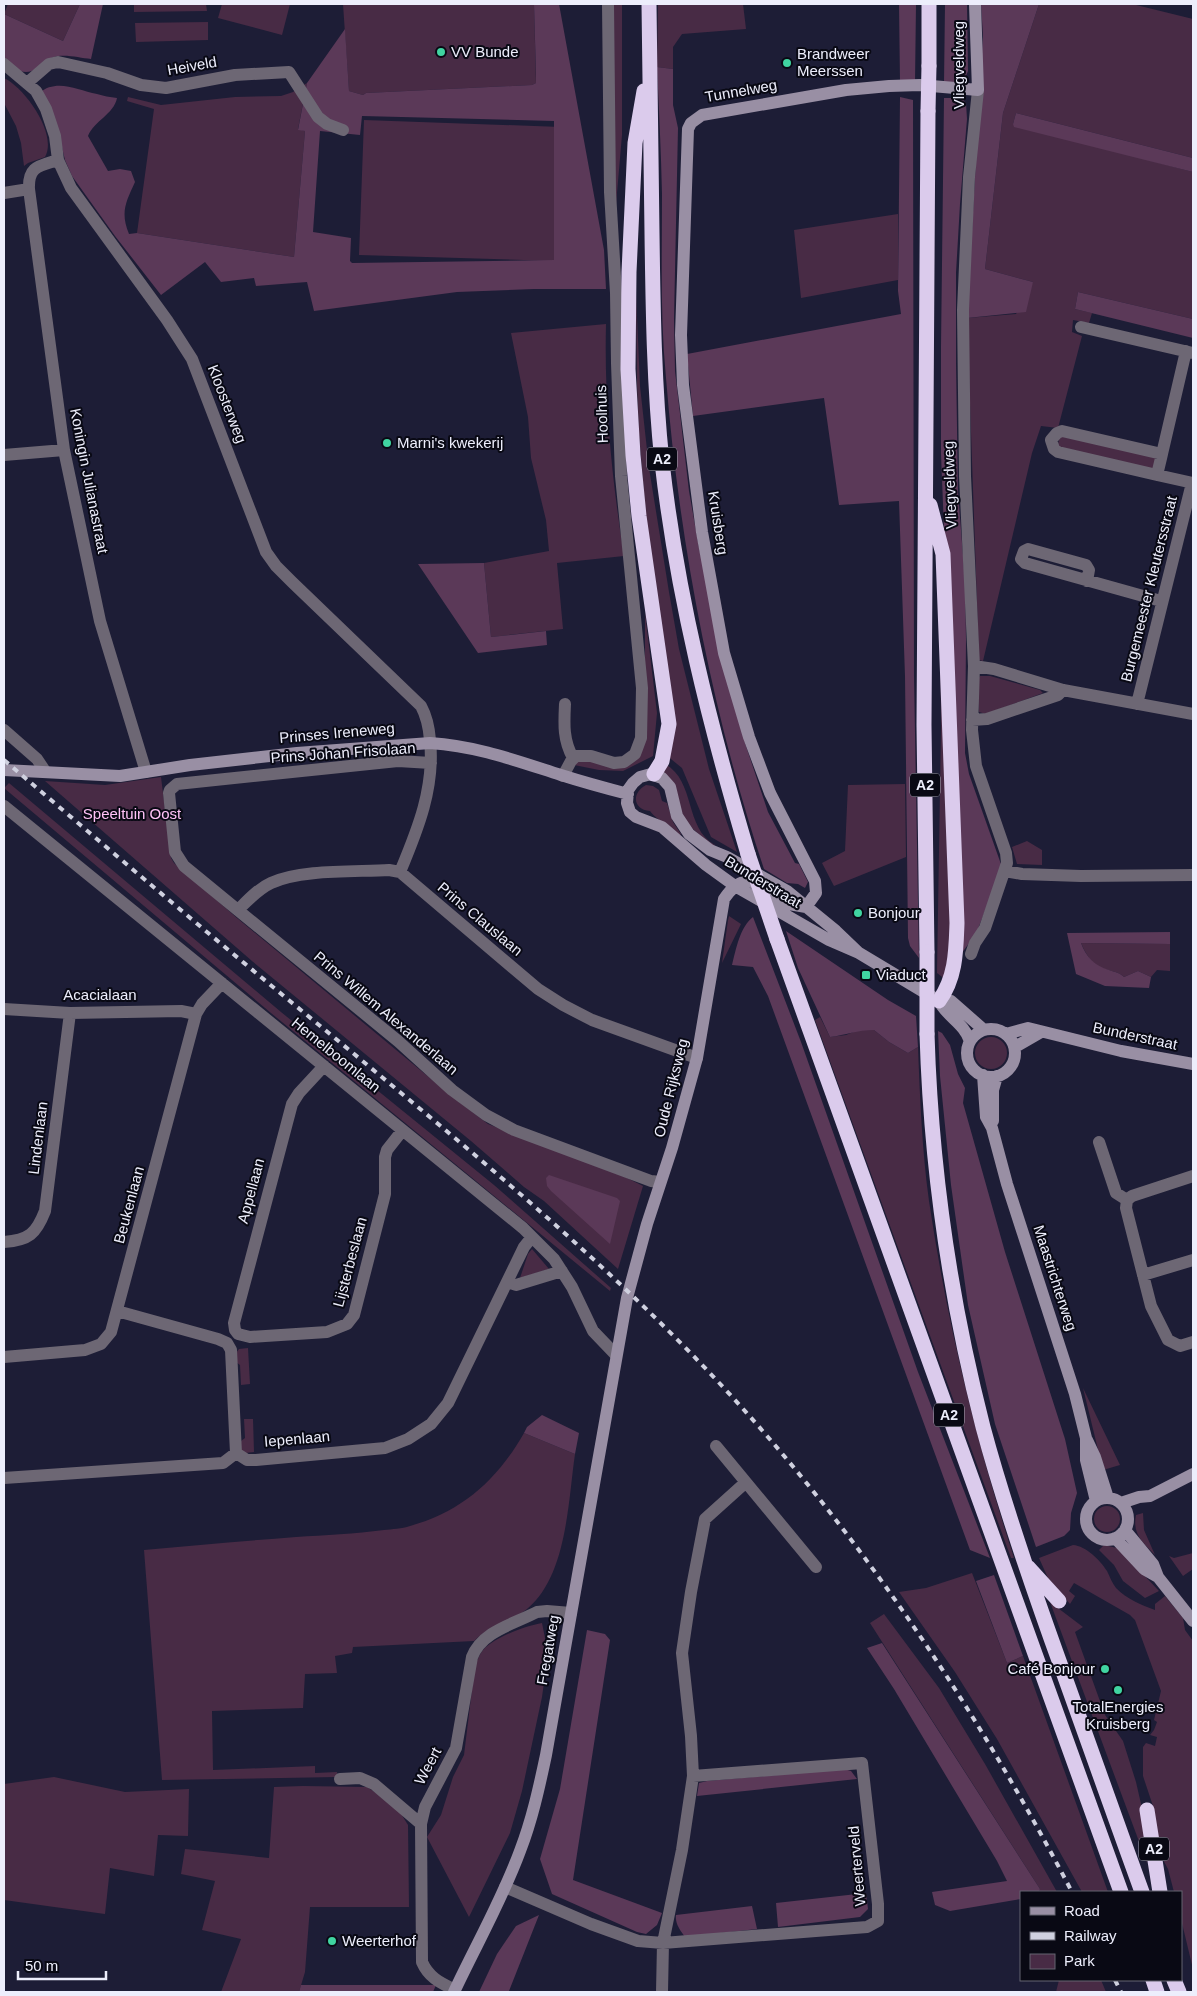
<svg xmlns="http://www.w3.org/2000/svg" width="1197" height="1996" font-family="Helvetica,sans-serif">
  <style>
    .green { fill: #482b45 }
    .forest { fill: #5b3958; fill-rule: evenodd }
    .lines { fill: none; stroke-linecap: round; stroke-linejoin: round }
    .street { stroke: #6d6774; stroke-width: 12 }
    .secondary { stroke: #998fa4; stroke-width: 12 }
    .highway { stroke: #dbcbec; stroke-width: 15 }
    .rail { stroke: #cfd0df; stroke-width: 4; stroke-dasharray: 6 6; stroke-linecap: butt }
    .highway-bridge { stroke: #dbcbec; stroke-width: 15 }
    .poi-dot { fill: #40d4a1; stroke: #090914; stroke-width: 2 }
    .labels { text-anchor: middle; stroke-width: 4; stroke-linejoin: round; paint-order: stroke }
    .shield { fill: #090914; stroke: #a9a9b6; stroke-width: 1 }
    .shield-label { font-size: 14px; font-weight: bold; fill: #edeefc }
    .poi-label { font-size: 15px; fill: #edeefc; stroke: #090914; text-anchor: start }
    .street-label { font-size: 15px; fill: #edeefc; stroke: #090914 }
    .park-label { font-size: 15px; fill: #ffc2f7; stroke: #090914 }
  </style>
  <rect width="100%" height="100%" fill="#1d1d36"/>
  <path class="green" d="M8,4H80L63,41L4,14Z
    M134,4H206L207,11L134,12Z
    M222,4H290L282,35L218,18Z
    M343,4H534L536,83L532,85L366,93L363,95L349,91Z
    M611,4H622V135L615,216Z
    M658,4H743L746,29L682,34L673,47V69L657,67Z
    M1039,4H1132L1193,19V158L1016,113L1013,124L1193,172V319L1078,292L1075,309L1092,313L1089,323L1073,320L1072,332L1082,336L1058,428L1041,426L1032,453L983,661L979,660L967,318L1016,314L1033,282L985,269L1003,113Z
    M208,22V40L136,42L135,23Z
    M4,78C25,88 58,134 45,157L28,163L24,166L21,143L16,126L4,103Z
    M307,83L298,129L305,131L294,257L137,233L154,109L127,101L128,97L161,105L235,97L281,96L293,92Z
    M364,120L561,127L556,261L359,255Z
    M898,214V280L801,298L794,230Z
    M636,293L640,386L649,468L669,592L679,649L709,769L737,852L711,837L682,768L666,755L639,434L637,385Z
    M606,324C604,401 612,480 624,556L557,563L563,629L491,637L484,563L549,551L546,520L531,458L528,417L511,333Z
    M1060,436L1156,457L1154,469L1057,448Z
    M940,608L953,934L946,980L937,973L941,728Z
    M645,613L657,713L653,756L623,771L599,770L574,765L577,761L633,762L645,682Z
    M980,676H990L1040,690L1043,693L986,714L979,712L977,681Z
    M665,764C696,781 684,828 715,845L713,847L684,821L674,783L662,772Z
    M161,777L171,858L174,863L237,918L454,1098L488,1124L625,1177L643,1186L618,1269L544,1201L524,1187L471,1141L252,961L45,781L105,785Z
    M9,783L281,1012L494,1185L611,1288L610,1291L271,1013L4,788Z
    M905,784L906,857L834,886L822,863L845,851L848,785Z
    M646,785L653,786L659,790L662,801L667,803L673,822L681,834L678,837C672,830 653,816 650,811C633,810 631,793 646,785Z
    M1027,841L1042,850V865L1017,864L1012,847Z
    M729,916L741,924L722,963L728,920Z
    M1081,943L1170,944V971L1157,970L1151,977L1138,971L1124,977C1118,971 1109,971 1101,968C1091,964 1085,952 1081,943Z
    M820,1017L830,1037L846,1035L858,1030H874L889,1042L908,1053L918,1047C920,1098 922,1150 929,1201C947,1323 976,1441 1014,1558H1011L815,1020Z
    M975 1053a16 16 0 1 1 32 0a16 16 0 1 1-32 0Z
    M532,1249L549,1269L520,1278L528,1254Z
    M248,1348L250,1384L241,1385L240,1365L236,1362V1353L239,1349Z
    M1083,1388L1120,1465L1103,1470Z
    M244,1419H253L254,1452L245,1453L241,1450V1441L245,1438Z
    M524,1433L575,1454C568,1502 567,1576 527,1609C511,1622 488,1626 474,1641L353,1647L352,1653L335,1656L337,1673L305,1674L303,1708L212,1711L213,1770L315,1766V1773L337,1772V1777L162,1780L144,1550C195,1545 246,1541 296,1537C325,1535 355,1534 384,1530C392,1529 402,1529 410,1526C462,1512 498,1479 524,1433Z
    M1094 1519a13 13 0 1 1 26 0a13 13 0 1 1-26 0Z
    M1143,1513L1144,1530L1155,1555C1143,1543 1132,1534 1136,1515Z
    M1073,1545C1086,1546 1100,1560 1107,1571C1110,1577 1112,1583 1116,1588C1127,1599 1141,1605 1155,1610V1604L1165,1596L1183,1618L1185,1630L1193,1641V1969L1181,1919V1892H1174L1168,1869L1161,1856L1153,1806L1143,1776V1747L1146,1743L1155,1746L1157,1737L1150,1735L1154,1730L1157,1722L1154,1720L1161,1691L1135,1620L1130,1615L1074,1583L1069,1591L1075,1596L1070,1604L1048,1578L1039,1558Z
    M1104,1545L1117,1548L1122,1552L1159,1591L1145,1598L1123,1581L1114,1565L1099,1550Z
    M1193,1553V1569L1183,1576L1169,1556L1174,1558Z
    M972,1573L1007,1663L1023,1656L1108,1892H1082L997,1739L955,1672L899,1592L926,1588Z
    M1050,1602L1083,1627L1075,1632L1105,1715L1123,1741L1136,1782L1147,1830V1863Z
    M884,1614L939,1688L985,1764L1057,1892H1039L1040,1889L870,1623Z
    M542,1623L548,1653L542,1697L522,1791L510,1833L469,1917L427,1837L441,1815L453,1777L464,1755L475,1665C477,1660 480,1654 483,1650C495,1637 525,1626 542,1623Z
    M54,1777L125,1792L189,1789L188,1836L158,1835L154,1876L110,1868L105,1914L4,1900V1784Z
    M303,1786L367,1787L384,1798L398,1809L408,1825L409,1907H310L305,1972L299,1992H221L241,1939L202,1930L215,1881L181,1874L185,1849L269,1858L274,1787Z
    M1059,1980H1101L1106,1992H1056Z"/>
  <path class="forest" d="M80,4H103L91,59C79,58 63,53 51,58C47,60 42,65 38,67C25,78 15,69 4,60V14L63,41Z
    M534,4H559L604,250L606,289H534L457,292L314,311L307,282L256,286L254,278L221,282L205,262L161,295L115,236L72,176L65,160L59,135L39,93C57,78 77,90 97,94C103,96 110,97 117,98C114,114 94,121 88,136L108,171L120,169L131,171L135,182C126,202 120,212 129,234L137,233L294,257L305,131L298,130L307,83L345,29L349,91L363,95L366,93L532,85L536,83V75ZM362,116L554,121V260L352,263L350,261L351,238L313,232L320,131L360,135Z
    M899,4H916L915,83L900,82Z
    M945,4H967L968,71C964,83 956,83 944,83Z
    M981,4H1039L1003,113L985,269L1033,282L1026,312L967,318L983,36Z
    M657,67L673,69V105L678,128L674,319L675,371L689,491L699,548L745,743L768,812L795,863L799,864L808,882L805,888L798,884L787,883L764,869C712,714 679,541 666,378C660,317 662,255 662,194C661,152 659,110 657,67Z
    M900,97L913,100L914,676L919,958L910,946L908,938L905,676L899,501L839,505L824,398L693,416L687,354L901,314L898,291Z
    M944,98H962L966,103L967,119L960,204L956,273V363L958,492L965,581L966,640L965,753L969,774L1002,867L976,934L961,954L941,454V346Z
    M1016,113L1193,158V172L1014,127L1013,124Z
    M1078,292L1193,319V338L1075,309Z
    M484,563L491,637L546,631L547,645L478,653L418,564Z
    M753,917L801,1042L918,1372L990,1558L970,1550L768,996L753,967L732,965C736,949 740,927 753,917Z
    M786,931L888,1000L916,1016L918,1047L908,1053L889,1042L874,1030C857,1030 846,1035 830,1037L798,968Z
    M1170,932V944L1081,943C1086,957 1095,966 1109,970C1115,972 1120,973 1124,977L1138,971L1151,977L1149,988L1105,986L1076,974L1067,933Z
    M938,1031L942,1033L950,1045L958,1074L965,1088L963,1103L1005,1252L1065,1439L1077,1493L1071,1513L1070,1530L1064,1536L1036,1547L995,1424L968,1305L951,1185L940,1076Z
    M549,1175L617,1198L620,1201L610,1244L551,1191L547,1186L546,1178Z
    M542,1415L579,1433L575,1454L524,1433L527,1427Z
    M994,1575L1023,1656L1007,1663L976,1581Z
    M587,1630L605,1634L610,1640L573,1880L662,1913L657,1925L646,1934L637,1932L552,1894L540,1859L560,1789Z
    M882,1643L1040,1889L1039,1892H1021V1899L950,1911L935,1905L932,1892L1007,1881L997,1861L894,1689L867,1648Z
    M844,1769L851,1771L857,1779L697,1796L699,1783L707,1781Z
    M866,1893L868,1909L860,1917L778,1927L776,1903Z
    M752,1906L757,1929L685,1937C680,1930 675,1924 676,1915Z
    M539,1915L509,1991L512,1992H479L497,1954L516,1926Z
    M301,1985H436L433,1992H299Z"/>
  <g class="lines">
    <path class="street" d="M4,64L36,91L46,109L55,136L58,160L71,188L167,320L192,359L266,552L276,566L292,582L421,706C427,717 429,727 430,740C435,787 418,829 400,872
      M27,83L49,64L58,62L107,73L141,85L166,88L235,75L289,72L318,117L327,124L343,130
      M29,189L64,450L100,621L146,772
      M4,193L29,189C28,166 39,166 58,160
      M1081,327L1193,353
      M1062,431L1162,454L1157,475L1058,452L1054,449L1051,440L1057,433Z
      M1162,454L1186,351
      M4,455L64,450
      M1157,475L1193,483
      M1087,581L1089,570L1086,565L1028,549L1024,551L1021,559L1025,563L1161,601
      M974,666L994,669L1063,690L1193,714
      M565,704C564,724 563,740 573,758
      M1137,704L1192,483
      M972,720L987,719L1058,695L1063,690
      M4,730L37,759L45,771
      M431,763L398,761L177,784L170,790L169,793L175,852L184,866L398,1041L452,1090L486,1115L514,1130L651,1181L660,1182
      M563,776L571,761L576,756H591L614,763L624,762L635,754L641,738L642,688L621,476L617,363L616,293L610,192L608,4
      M4,806L523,1228L554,1259L572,1287L593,1331L616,1355
      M1005,871L1022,874L1081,876L1193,875
      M238,910C248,900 258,889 271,883C300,869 356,872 389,870L400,872L538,989L563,1005L592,1020L697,1058
      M971,954L975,943L985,928L1007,863L1006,853L976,766L972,730L974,666L965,476L963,310L969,177L978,90
      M4,1009L70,1013L181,1011L196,1014
      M1099,1142L1116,1193L1127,1200
      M1193,1176L1132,1196L1127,1200L1126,1208L1151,1306L1168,1340L1180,1346L1193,1342
      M4,1242C29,1240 36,1234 45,1211L70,1013
      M1143,1275L1193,1260
      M508,1282L516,1285L562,1271
      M117,1311L218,1339L227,1343
      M238,1334L250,1337L327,1332L347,1324L354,1315L385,1194V1157L387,1150L402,1131
      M238,1334L235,1330L234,1323L292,1104L299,1093L324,1066
      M227,1343L231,1350L236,1453
      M4,1357L85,1350L101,1344L111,1332L196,1014L202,1004L222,983
      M716,1446L816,1567
      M4,1478L223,1463L236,1453L247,1460H256L385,1448L408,1439L431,1424L448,1403L524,1247L532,1237
      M340,1779L360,1778L374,1784L421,1824
      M505,1887L591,1924L638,1941L663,1943L867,1927L878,1921V1904L862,1763L693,1776
      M455,1990C441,1983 429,1978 422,1962L421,1824L425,1807L456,1748L472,1657C482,1631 514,1624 537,1612L547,1611L571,1613
      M662,1992L663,1943L682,1850L693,1776L691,1736L682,1653L691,1592L705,1519L745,1483"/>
    <path class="secondary" d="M4,770L120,776L190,765L297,753L430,743C477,746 517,761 561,775C583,782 605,788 628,794
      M859,953L836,931L787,891L727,857L710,850L689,834L677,816L670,787L662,778L651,774L640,777L633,783L628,790L627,803L630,812L636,817L662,827L706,865L735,886L829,940L859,953L939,1001H951L984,1030
      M939,1001C947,1017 964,1023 970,1041
      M967 1053a24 24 0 1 1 48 0a24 24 0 1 1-48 0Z
      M1006,1034L1028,1028L1121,1051L1193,1064
      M1015,1047L1041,1032
      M983,1075L986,1117L992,1128L1007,1184L1075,1394L1086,1438V1460L1096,1501
      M993,1121V1090L997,1076
      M1087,1440L1095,1457L1108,1498
      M1086 1519a21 21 0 1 1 42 0a21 21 0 1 1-42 0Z
      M1121,1503L1139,1497L1150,1496L1193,1474
      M1125,1530L1153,1564L1158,1577
      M1115,1538L1144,1569L1158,1577L1193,1621
      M454,1992C476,1945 502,1900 520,1851C532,1820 539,1788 546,1755L627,1298L647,1224L672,1148L697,1058L724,899C730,890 739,880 751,881L789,904L806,907L816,893L815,881L770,793L749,737L724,653L702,532L683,385L681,335L688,129L691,123L702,115L846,90L889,86L920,85L978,90L975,4"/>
    <path class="highway" d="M649,4C650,80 651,157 652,233C653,309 654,386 662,462C677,596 710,726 748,854
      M929,66V4
      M644,91L635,143L629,272L628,369L633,455L639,516L669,724L662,761L654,774
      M930,505L943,554L957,923C956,951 956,977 939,1001
      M777,939L1121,1892
      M927,952L924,725L928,111
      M927,1034C931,1167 950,1299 983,1427C1005,1509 1033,1589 1062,1669C1089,1744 1115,1818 1142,1892
      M1028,1567L1059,1601
      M1147,1810L1160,1892
      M1153,1980L1157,1992
      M1174,1980L1179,1992"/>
    <path class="rail" d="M4,760C112,852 220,944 330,1034C460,1142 590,1248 707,1370C854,1524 974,1704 1072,1892
      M1115,1980L1121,1992"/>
    <path class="highway-bridge" d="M928,111L929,66
      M748,854L777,939
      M927,1034V952"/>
  </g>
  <g class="poi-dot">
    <circle cx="441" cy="52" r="5"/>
    <circle cx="787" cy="63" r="5"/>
    <circle cx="387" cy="443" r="5"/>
    <circle cx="858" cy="913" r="5"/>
    <rect x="861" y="970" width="10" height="10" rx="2.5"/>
    <circle cx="1105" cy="1669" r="5"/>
    <circle cx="1118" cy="1690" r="5"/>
    <circle cx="332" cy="1941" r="5"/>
  </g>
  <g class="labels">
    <g class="shield">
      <rect x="647" y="447.5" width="30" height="23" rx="4"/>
      <rect x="910" y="773.5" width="30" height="23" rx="4"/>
      <rect x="934" y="1403.5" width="30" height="23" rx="4"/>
      <rect x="1139" y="1837.5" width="30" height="23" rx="4"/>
    </g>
    <g class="shield-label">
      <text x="662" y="464">A2</text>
      <text x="925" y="790">A2</text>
      <text x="949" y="1420">A2</text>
      <text x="1154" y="1854">A2</text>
    </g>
    <g class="poi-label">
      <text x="451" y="57">VV Bunde</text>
      <text x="797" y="59">Brandweer<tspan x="797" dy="17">Meerssen</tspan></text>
      <text x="397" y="448">Marni's kwekerij</text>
      <text x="868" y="918">Bonjour</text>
      <text x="876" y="980">Viaduct</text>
      <text x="1095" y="1674" text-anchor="end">Café Bonjour</text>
      <text x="1118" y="1712" text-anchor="middle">TotalEnergies<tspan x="1118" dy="17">Kruisberg</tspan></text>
      <text x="342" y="1946">Weerterhof</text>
    </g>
    <g class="street-label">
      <text transform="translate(959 65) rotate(-90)" y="5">Vliegveldweg</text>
      <text transform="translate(192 66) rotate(-10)" y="5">Heiveld</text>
      <text transform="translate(741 91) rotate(-10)" y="5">Tunnelweg</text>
      <text transform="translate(227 404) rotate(69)" y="5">Kloosterweg</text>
      <text transform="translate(602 414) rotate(-92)" y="5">Hoolhuis</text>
      <text transform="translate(89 481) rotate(79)" y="5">Koningin Julianastraat</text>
      <text transform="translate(950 485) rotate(-92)" y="5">Vliegveldweg</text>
      <text transform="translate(718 523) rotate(81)" y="5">Kruisberg</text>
      <text transform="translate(1149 589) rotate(-76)" y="5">Burgemeester Kleutersstraat</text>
      <text transform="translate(337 733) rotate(-5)" y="5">Prinses Ireneweg</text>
      <text transform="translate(343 753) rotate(-4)" y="5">Prins Johan Frisolaan</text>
      <text transform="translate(763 882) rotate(31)" y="5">Bunderstraat</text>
      <text transform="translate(480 919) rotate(40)" y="5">Prins Clauslaan</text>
      <text x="100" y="1000">Acacialaan</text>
      <text transform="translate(386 1013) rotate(40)" y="5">Prins Willem Alexanderlaan</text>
      <text transform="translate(1135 1036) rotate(12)" y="5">Bunderstraat</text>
      <text transform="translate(336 1055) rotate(39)" y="5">Hemelboomlaan</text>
      <text transform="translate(671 1088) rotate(-76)" y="5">Oude Rijksweg</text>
      <text transform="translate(38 1138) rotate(-83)" y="5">Lindenlaan</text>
      <text transform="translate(251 1191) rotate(-75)" y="5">Appellaan</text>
      <text transform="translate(129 1205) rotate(-75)" y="5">Beukenlaan</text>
      <text transform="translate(350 1262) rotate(-75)" y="5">Lijsterbeslaan</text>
      <text transform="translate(1055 1278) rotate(72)" y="5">Maastrichterweg</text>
      <text transform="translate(297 1439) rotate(-5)" y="5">Iepenlaan</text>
      <text transform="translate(548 1650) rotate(-80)" y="5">Fregatweg</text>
      <text transform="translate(428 1766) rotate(-62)" y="5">Weert</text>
      <text transform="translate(857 1866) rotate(-95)" y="5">Weerterveld</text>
    </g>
    <g class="park-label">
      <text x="132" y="819">Speeltuin Oost</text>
    </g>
  </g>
  <rect width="1197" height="1996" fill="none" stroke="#edeefc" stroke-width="10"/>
  <rect x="1020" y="1891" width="162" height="90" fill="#090914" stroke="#646571"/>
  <rect x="1030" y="1907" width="25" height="8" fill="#998fa4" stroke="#646571"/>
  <text x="1064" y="1916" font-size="15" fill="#edeefc">Road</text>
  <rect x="1030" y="1932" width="25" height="8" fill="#cfd0df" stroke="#646571"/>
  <text x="1064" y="1941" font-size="15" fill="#edeefc">Railway</text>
  <rect x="1030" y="1954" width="25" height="15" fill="#482b45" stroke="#646571"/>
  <text x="1064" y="1966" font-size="15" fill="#edeefc">Park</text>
  <path d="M18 1971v8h88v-8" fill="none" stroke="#edeefc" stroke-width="2.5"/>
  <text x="25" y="1971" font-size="15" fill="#edeefc" stroke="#090914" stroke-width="4" paint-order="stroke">50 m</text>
</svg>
